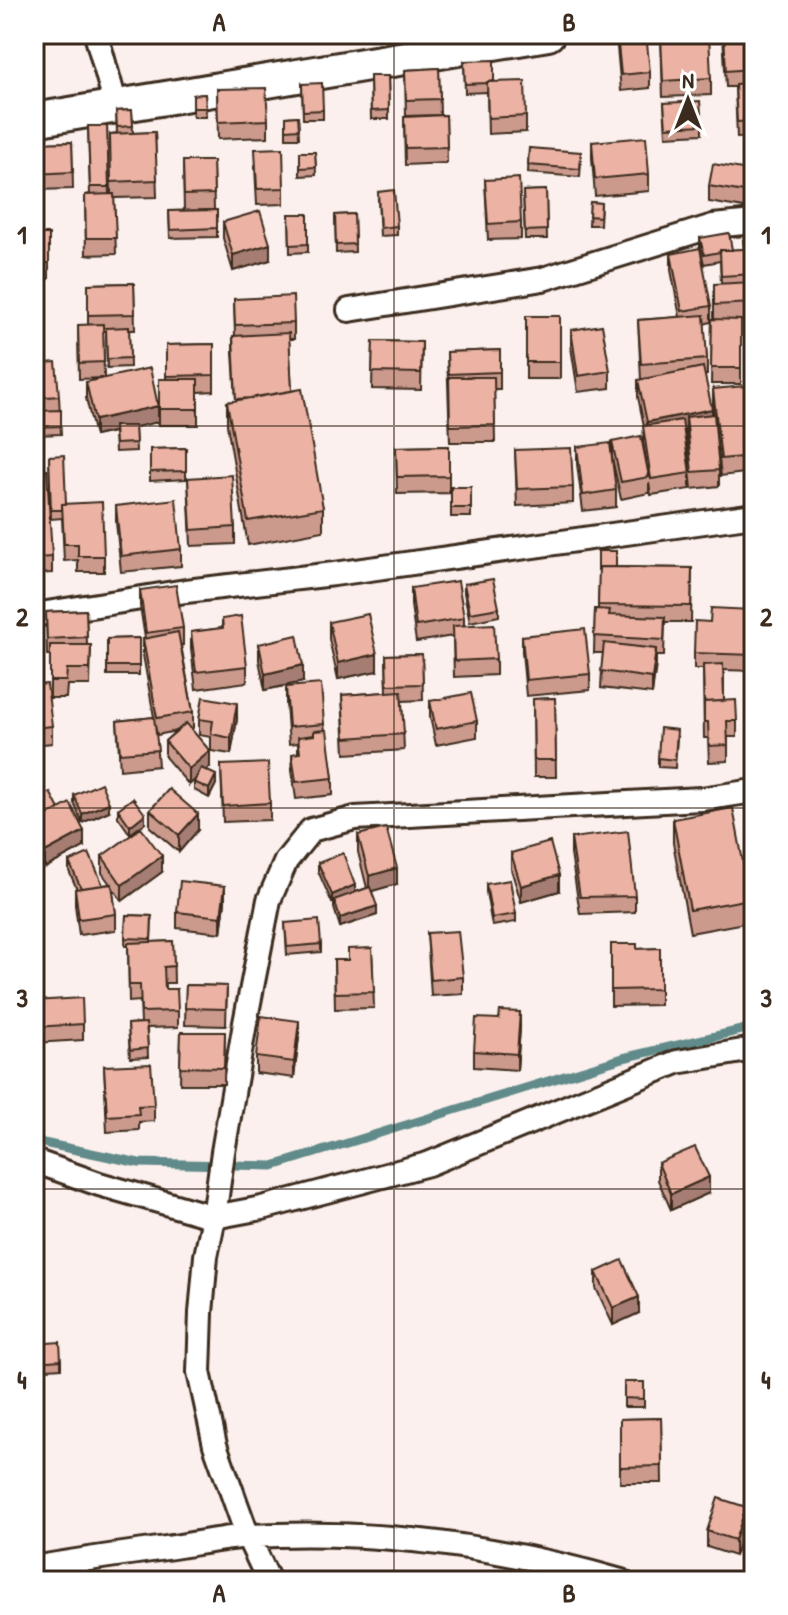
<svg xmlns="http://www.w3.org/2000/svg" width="788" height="1615" font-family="'Patrick Hand',sans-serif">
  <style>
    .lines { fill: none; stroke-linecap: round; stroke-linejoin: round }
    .stream { stroke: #618b8a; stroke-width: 9 }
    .street-casing { stroke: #3b2a1e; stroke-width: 28 }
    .secondary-casing { stroke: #3b2a1e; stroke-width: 38 }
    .street { stroke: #fff; stroke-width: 22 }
    .secondary { stroke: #fff; stroke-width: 32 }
    .wall { fill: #cb9a8d; stroke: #3b2a1e; stroke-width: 2 }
    .shaded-wall { fill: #a57d73; stroke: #3b2a1e; stroke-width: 2 }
    .building { fill: #ecb3a4; stroke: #3b2a1e; stroke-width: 2 }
    .grid { fill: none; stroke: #3b2a1e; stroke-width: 2; stroke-opacity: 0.55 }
    .neatline { fill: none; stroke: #3b2a1e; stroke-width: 3 }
    .grid-label { font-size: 26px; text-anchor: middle; font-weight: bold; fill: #3b2a1e }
  </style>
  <rect width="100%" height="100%" fill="#fbf0ed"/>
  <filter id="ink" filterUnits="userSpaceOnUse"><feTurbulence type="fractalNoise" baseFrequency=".0125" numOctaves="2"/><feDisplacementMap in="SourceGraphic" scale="16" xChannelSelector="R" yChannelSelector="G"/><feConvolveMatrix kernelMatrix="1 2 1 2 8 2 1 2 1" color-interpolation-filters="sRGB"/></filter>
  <g filter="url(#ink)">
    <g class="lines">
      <path class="stream" d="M34,1141L139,1163L273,1166L623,1058L754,1027"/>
      <g class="street-casing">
        <path id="street" d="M96,34L116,106
          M349,310L543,279L713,226L754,222
          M34,615L186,591L334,574L754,515
          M34,1161L99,1184L214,1217L262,1208L428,1164L677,1062L754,1049
          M34,1568C78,1560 122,1554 166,1548C194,1544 222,1538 250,1536C376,1529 500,1546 621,1581
          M269,1581L248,1537L215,1445L199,1372L201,1313L206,1256L214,1217L223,1152L245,1023L269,900L286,861L311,830L355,818L701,799L754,791"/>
      </g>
      <g class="secondary-casing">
        <path id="secondary" d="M34,120L548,34"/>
      </g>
      <use href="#street" class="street"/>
      <use href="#secondary" class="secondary"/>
    </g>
    <path class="wall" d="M617,34L650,72V88L621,91L617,47Z
      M723,34H748L750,84L754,83V137L737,138L735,87H726Z
      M750,34H754V81H752Z
      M661,37L711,78V95L663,97Z
      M464,61L494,81L526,116V132L488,134L487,92L465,93Z
      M439,68L440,115L406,116L405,70Z
      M370,76H388L389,119H371Z
      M302,84L323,110V119H303Z
      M217,89L268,120V137L218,139Z
      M205,94L206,117H193V95Z
      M664,103L702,125V134L666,136Z
      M132,110L133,133L155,132L157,197L114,198L116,254L86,255L85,195L90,194L88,126H107L109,194H111L110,134L117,133L116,111Z
      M446,115L447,163L405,165L404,117Z
      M298,116L299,138H286V117Z
      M34,127L43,143L72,142L73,189L34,190Z
      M592,142L649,174V191L595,196L592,158Z
      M529,148L581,160L580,177L528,173Z
      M300,152H315L316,175L300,176Z
      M183,161H213L214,210L184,211Z
      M255,166L284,188V204L257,205Z
      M485,180L521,222V239L488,240Z
      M709,186L754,187L750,209L709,202Z
      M546,190L547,239H525L523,191Z
      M378,200L397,226V235L380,236Z
      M590,202L601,203L600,225H589Z
      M217,210V237L170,238L169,211Z
      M289,214H308V252L290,253Z
      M354,214L355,252L336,253L335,215Z
      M223,222L270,260L233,271L223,238Z
      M34,234H49V279L34,280Z
      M700,238L732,250L743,249L754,239V320H741V384H711L712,319H714V284H721L720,261L704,264L700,247Z
      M671,254L711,306V322L704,324L707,359V375L704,376L712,414L719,470V486L692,489L686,430L684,431L690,473V489L651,495L649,483V493L621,499L612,458V442L646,460L643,442L644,426L638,397V380H641L638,320L680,317L671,270Z
      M134,283L135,330H129L130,367L107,368L106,331H103L104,378L158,422L135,427L136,451L115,452L114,432L95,436L86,398V382L102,378L79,379L78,325H88V284Z
      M34,294L44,327V344L34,345Z
      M234,299L294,323V339H289L292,391L323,508V531L248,545L227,425V402L236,401L233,352V336H235Z
      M526,316H560V379H526Z
      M571,330L610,371V388L578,392L571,347Z
      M373,341L422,342L421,390L372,389Z
      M214,344V391L198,392V425H159V379H166V345Z
      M500,350V389H494L495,442H450L447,352Z
      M34,364L59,396L61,434L36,435L35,415H34Z
      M713,389L752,456V472L721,476L713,406Z
      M449,446V493L397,494L396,447Z
      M577,447L616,490V507L583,511L577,464Z
      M186,448V479L150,481V449Z
      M515,450L573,487V503L517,506Z
      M49,456L66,504L104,556V572H78V560L64,561L62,518L51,519Z
      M34,470L52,557V573L34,574Z
      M188,478L235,527V544L191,546Z
      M451,487H471V517H451Z
      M116,506L181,549V566L121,572L116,522Z
      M616,567L692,568L691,622H665L664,656H656L652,694L601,688L603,653H594L595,609H598L599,579Z
      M464,584L499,608V616L470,622L464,593Z
      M411,588L464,618V626L496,659V675L454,677L453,636L416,642L411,605Z
      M140,590L183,628V645H181L193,712V728L191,729L210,767L206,770L216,784L209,798L194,790V780L189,785L165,757V741L176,731L157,735L155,726L158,766L120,770L117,721L154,717L143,655V639L145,638L140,606Z
      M754,601V671L724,670V701L737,721V737H728V761L709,762L708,738H704L703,669H694V653L710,622L752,610Z
      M86,610L87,645H91L90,685H67L66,698H50V655H47L46,612Z
      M222,619L247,666V682L196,689L191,649V632L222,628Z
      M329,622L377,671L338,679L329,639Z
      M522,636L590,674V690L526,696L522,652Z
      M139,638V675H107V639Z
      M259,644L303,682L265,690L259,660Z
      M422,654L423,700L402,701L404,750L345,754L342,695L387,692L386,655Z
      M34,685L52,726V743L34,745Z
      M286,687L324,724L333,778V795L296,799L292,770V754L298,753V743L289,744L286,704Z
      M555,698L556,777H534L533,699Z
      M430,701L477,721V737L436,745L430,717Z
      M199,719H237L231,754L211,751V737L199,735Z
      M677,738L675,768L658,767V758Z
      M221,765L270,803V820L223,822Z
      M74,795L109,811L82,823L74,803Z
      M36,799L60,809L84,847L45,868L34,848V822L42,818L36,808Z
      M118,809L145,823L130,834L118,817Z
      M150,810L198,830L179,852L150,827Z
      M673,819L750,899V922L690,933L673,843Z
      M358,835L397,884L372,891L377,915L340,927L334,908V902L332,903L318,871V863L355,892L367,888L358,852Z
      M571,838L635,896V912L580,914L571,854Z
      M511,853L559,891L521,902L511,869Z
      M102,856L162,872L122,901L112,887L116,914V930L79,935L75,905V889H77L69,871V862L103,885L110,884L102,873Z
      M486,884L516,914V922L492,926L486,892Z
      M225,902L221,933L177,928V912Z
      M126,915L152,916L151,942L173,941L174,983H164L165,989L178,1011V1027L147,1028L148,1057L130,1058L128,1024L141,1023L140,1001L129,1002L128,946H125Z
      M285,923L321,944V952L287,955Z
      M427,933L463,977V994L431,996Z
      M611,944L637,949L660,948V1005L611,1006Z
      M372,948L374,1008L335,1009L334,960H348Z
      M186,985L227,986L226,1026L185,1025Z
      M34,1001L83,1024V1040L34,1043Z
      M520,1028L517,1070L474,1067V1051Z
      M181,1032H225L224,1084H180Z
      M299,1037L294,1078L256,1073V1057Z
      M104,1066L154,1105V1121L139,1122V1130L107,1132Z
      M658,1163L709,1193L671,1210L658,1180Z
      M596,1272L639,1313L613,1325L596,1288Z
      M34,1344L61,1360V1368L34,1370Z
      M624,1382H644V1407H624Z
      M661,1418L662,1483H620V1419Z
      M746,1524L735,1556L707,1547V1531Z"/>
    <path class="shaded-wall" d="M754,171V187L750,209V193Z
      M270,244V260L233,271V255Z
      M158,406V422L95,436V420Z
      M712,409V425L686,417V430L647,439V422Z
      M656,649V665L652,694V678Z
      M377,654V671L338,679V663Z
      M303,665V682L265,690V674Z
      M237,703V719L231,754V738Z
      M210,751V767L189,785V769Z
      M216,775V784L209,798V789Z
      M109,803V811L82,823V814Z
      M145,814V823L130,834V826Z
      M198,814V830L179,852V835Z
      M84,831V847L45,868V852Z
      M162,856V872L122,901V885Z
      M397,868V884L369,892V876Z
      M559,875V891L521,902V886Z
      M355,885V894L334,900V902L332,903V895Z
      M225,886V902L221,933V917Z
      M377,906V915L340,927V918Z
      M520,1012V1028L517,1070V1054Z
      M299,1021V1037L294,1078V1062Z
      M709,1177V1193L671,1210V1194Z
      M639,1297V1313L613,1325V1308Z
      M746,1507V1524L735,1556V1540Z"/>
    <path class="building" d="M617,34H646L650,72L621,75Z
      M709,34L711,78L663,81L661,37Z
      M724,34H748L750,69L726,71Z
      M750,34H754V65H752Z
      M494,60V81L487,82V83L465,84L464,61Z
      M439,68L440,99L406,100L405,70Z
      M370,76H388L389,110L371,111Z
      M525,81L526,116L488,118L487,82Z
      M322,83L323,110L303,111L302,84Z
      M754,83V121L737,122L735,84Z
      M266,88L268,120L218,122L217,89Z
      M205,94L206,108H193V95Z
      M700,101L702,125L666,127L664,103Z
      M132,110L133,126L117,127L116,111Z
      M446,115L447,147L405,148L404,117Z
      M298,116L299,129L286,130V117Z
      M43,126V143H34V127Z
      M88,126H107L109,187H90Z
      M155,132L157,180L111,182L110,134Z
      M646,137L649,174L595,179L592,142Z
      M72,142L73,172L34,174V143Z
      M283,148L284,188L257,189L255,149Z
      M529,148L581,152L580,169L528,165Z
      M300,152H315L316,167L300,168Z
      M183,161H213L214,194L184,195Z
      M713,164L754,171L750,193L709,186Z
      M519,178L521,222L488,224L485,180Z
      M394,190L397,226L380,228L378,192Z
      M546,190L547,230L525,231L523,191Z
      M114,194L116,238H86L85,195Z
      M590,202L601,203L600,217L589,216Z
      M217,210V228L170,230L169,211Z
      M260,211L270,244L233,255L223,222Z
      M289,214H308V244L290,245Z
      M354,214L355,244L336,245L335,215Z
      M729,233L732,250H720V252L704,255L700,238Z
      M34,234H49V263H34Z
      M754,239V274L721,276L720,250L744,249L743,240Z
      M700,248L711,306L682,311L671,254Z
      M754,282V303L714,305V284Z
      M134,283L135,314L88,315V284Z
      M34,294H40L44,327L34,328Z
      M293,296L294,323L235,325L234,299Z
      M704,315L707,359L641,364L638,320Z
      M526,316H560V362H526Z
      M712,319L741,320V368H711Z
      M103,324L104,362L79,363L78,325Z
      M602,325L610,371L578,376L571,330Z
      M129,327L130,358L107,359L106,328Z
      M289,333L292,391L252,398L236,399L233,336Z
      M373,341L422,342L421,373L372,372Z
      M214,344V375L166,376V345Z
      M500,350V372L448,374L447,352Z
      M56,362L59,396L34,398V364Z
      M703,367L712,409L647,422L638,380Z
      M150,368L158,406L95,420L86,382Z
      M449,377H494L495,425L450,426Z
      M159,379H198V409H159Z
      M745,386L752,456L721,459L713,389Z
      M302,389L323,508L248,521L227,402Z
      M61,410V426L36,427L35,411Z
      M714,414L719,470L692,472L686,417Z
      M682,420L690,473L651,479L643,426Z
      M114,426H135L136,443L115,444Z
      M641,436L649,477L621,482L612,442Z
      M610,443L616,490L583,495L577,447Z
      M449,446V476L397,477L396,447Z
      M186,448V471L150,472V449Z
      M571,448L573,487L517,489L515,450Z
      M64,455L66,504H62V510H51L49,456Z
      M34,470H47L52,557L34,558Z
      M232,475L235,527L191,530L188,478Z
      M451,487H471V508H451Z
      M176,499L181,549L121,556L116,506Z
      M102,502L104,556H78V544H64L62,504Z
      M598,551H616V567H599L598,571Z
      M599,567L692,568L691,606L598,605Z
      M493,579L499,608L470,613L464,584Z
      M458,581L464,618L416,626L411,588Z
      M176,585L183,628L146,633L140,590Z
      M752,601H754V655L694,653L695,621L710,622L711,608L752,610Z
      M595,609L610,610L609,615L665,617L664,640L594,636Z
      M86,610L87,637L47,639L46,612Z
      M368,614L377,654L338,663L329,622Z
      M241,616L247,666L196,672L191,632L223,628L222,619Z
      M494,624L496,659L454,661L453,626Z
      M585,629L590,674L526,680L522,636Z
      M178,632L193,712L157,718L143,639Z
      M297,635L303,665L265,674L259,644Z
      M139,638V666H107V639Z
      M604,643L656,649L652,678L601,671Z
      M50,645H91L90,669H67L66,681H50Z
      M422,654L423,684L387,685L386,655Z
      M723,664L724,701L704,702L703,665Z
      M47,684L52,726L34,728V685Z
      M321,684L324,724L289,727L286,687Z
      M401,691L404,734L345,738L342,695Z
      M471,693L477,721L436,729L430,701Z
      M203,697L237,703L231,738L211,734L213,721L199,719Z
      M555,698L556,760H534L533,699Z
      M736,700L737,721H727L728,745L709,746L708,722H704V702Z
      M750,713H754L753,755Z
      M154,717L158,750L120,753L117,721Z
      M186,723L210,751L189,769L165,741Z
      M660,728L677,730L675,760L658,758Z
      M327,730L333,778L296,782L292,754L300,753L298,737L314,735V731Z
      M268,763L270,803L223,806L221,765Z
      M201,768L216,775L209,789L194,782Z
      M101,783L109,803L82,814L74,795Z
      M169,789L198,814L179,835L150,810Z
      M50,792L59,809L45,816L36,799Z
      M133,798L145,814L130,826L118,809Z
      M70,803L84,831L45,852L34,832V822Z
      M733,808L750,899L690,910L673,819Z
      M141,828L162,856L122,885L102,856Z
      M386,828L397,868L369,876L358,835Z
      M628,831L635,896L580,897L571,838Z
      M550,842L559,875L521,886L511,853Z
      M89,853L103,885L81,888L69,862Z
      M343,853L355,885L332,895L318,863Z
      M510,880L516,914L492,918L486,884Z
      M180,881L225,886L221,917L177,912Z
      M112,884L116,914L79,919L75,889Z
      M370,887L377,906L340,918L334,900Z
      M126,915L152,916L151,939L125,938Z
      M319,920L321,944L287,947L285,923Z
      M458,931L463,977L431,980L427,933Z
      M173,941L174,966L164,967L165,989H177L178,1011L141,1012L140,985H129L128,943Z
      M611,944H637V949L660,948V989L611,990Z
      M372,948L374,992L335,993L334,960H348V949Z
      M186,985L227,986L226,1009L185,1008Z
      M82,998L83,1024L34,1027V1001Z
      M500,1011L520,1012L517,1054L474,1051L476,1018L499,1019Z
      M261,1016L299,1021L294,1062L256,1057Z
      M146,1023L148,1048L130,1050L128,1024Z
      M181,1032H225L224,1068L180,1067Z
      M151,1064L154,1105L138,1106L139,1114L107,1116L104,1066Z
      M695,1147L709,1177L671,1194L658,1163Z
      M622,1260L639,1297L613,1308L596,1272Z
      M60,1342L61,1360L34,1362V1344Z
      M624,1382H644V1399L624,1398Z
      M661,1418L662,1466L620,1467V1419Z
      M718,1498L746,1507L735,1540L707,1531Z"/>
  </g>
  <path class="grid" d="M394,34V1581M34,426H754M34,808H754M34,1189H754"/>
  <rect width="788" height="1615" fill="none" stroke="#fff" stroke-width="88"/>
  <g transform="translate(688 100)" stroke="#ffffff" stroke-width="6" paint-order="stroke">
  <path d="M0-6L14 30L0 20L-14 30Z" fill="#3b2a1e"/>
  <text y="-12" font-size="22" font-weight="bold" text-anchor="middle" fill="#3b2a1e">N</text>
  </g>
  <rect x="44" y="44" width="700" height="1527" class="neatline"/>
  <g class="grid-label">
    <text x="219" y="31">A</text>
    <text x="569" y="31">B</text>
    <text x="22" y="244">1</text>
    <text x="766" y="244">1</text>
    <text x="22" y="626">2</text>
    <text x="766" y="626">2</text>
    <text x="22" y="1007">3</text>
    <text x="766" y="1007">3</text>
    <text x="22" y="1389">4</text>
    <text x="766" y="1389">4</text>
    <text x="219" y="1602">A</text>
    <text x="569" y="1602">B</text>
  </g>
</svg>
